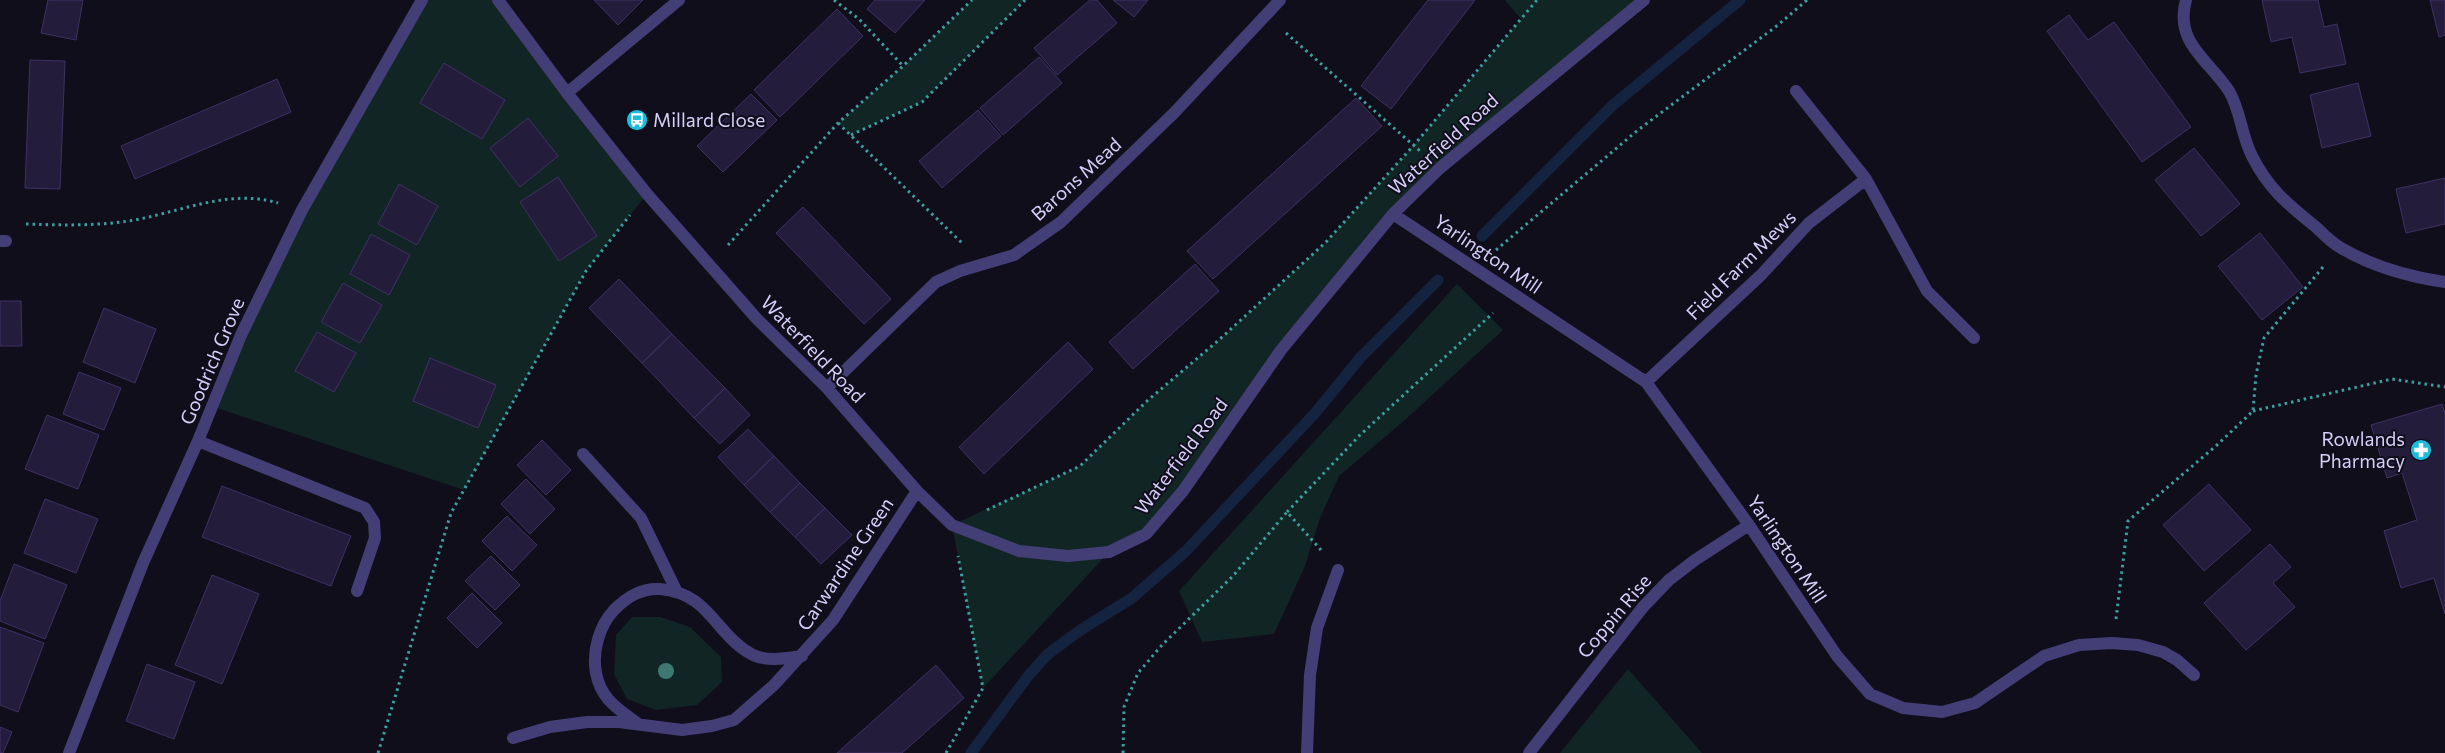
<svg xmlns="http://www.w3.org/2000/svg" width="2445" height="753" font-family="Commissioner,sans-serif">
  <style>
    .green { fill: #122525 }
    .lines { fill: none; stroke-linecap: round; stroke-linejoin: round }
    .stream { stroke: #142340; stroke-width: 11 }
    .building { fill: #241c3b; stroke: #3e3164 }
    .path { stroke: #3ba1a0; stroke-width: 3; stroke-dasharray: 2.5 4; stroke-linecap: butt }
    .minor { stroke: #433f76; stroke-width: 12 }
    .tree { fill: #3f7873 }
    .labels { text-anchor: middle; stroke-width: 4; stroke-linejoin: round; paint-order: stroke }
    .poi-label { font-size: 19px; fill: #d6cff9; stroke: #110e1c; text-anchor: start }
    .street-label { font-size: 19px; fill: #d6cff9; stroke: #110e1c }
  </style>
  <rect width="100%" height="100%" fill="#110e1c"/>
  <path class="green" d="M422,0H498L647,194L586,271L464,490L211,406L302,210Z
    M972,0H1025L922,102L851,135L838,123L903,66Z
    M1505,0H1644L1393,214L1146,534L1109,552L983,688L952,525L1080,466L1147,401L1220,339L1326,242L1414,145L1521,19Z
    M1457,284L1503,330L1406,419L1339,476L1320,518L1305,566L1274,634L1202,642L1179,591Z
    M632,617H660L690,627L721,657L722,682L697,705L656,710L627,699L614,674L616,635Z
    M1628,669L1702,753H1560Z"/>
  <g class="lines">
    <path class="stream" d="M1482,236L1613,105L1740,0
      M971,753L1028,676L1048,654L1079,631L1132,598L1186,551L1316,412L1360,358L1438,280"/>
  </g>
  <path class="building" d="M48,0H83L76,40L41,33Z
    M594,0H643L618,25Z
    M875,0H925L895,33L867,9Z
    M1090,0H1097L1117,23L1057,75L1034,48Z
    M1113,0H1148L1134,17Z
    M1428,0H1475L1391,109L1361,86Z
    M2262,0H2318L2324,27L2337,24L2346,64L2300,73L2292,37L2271,42Z
    M2430,0H2445V35L2439,37Z
    M837,9L863,36L780,117L754,90Z
    M2069,15L2088,40L2114,22L2191,127L2142,162L2047,31Z
    M1039,57L1062,83L1003,135L980,108Z
    M30,60L65,61L60,189L25,188Z
    M444,63L505,100L482,139L420,103Z
    M277,79L291,112L135,179L121,146Z
    M2358,83L2371,136L2322,148L2310,95Z
    M751,94L777,120L723,172L697,146Z
    M1356,98L1382,126L1213,279L1187,251Z
    M978,110L1001,136L942,188L919,161Z
    M528,118L558,156L520,187L490,148Z
    M2194,148L2240,204L2201,236L2155,180Z
    M558,177L597,236L559,261L520,202Z
    M2445,178V224L2406,233L2396,189Z
    M399,184L438,206L417,245L378,224Z
    M803,207L891,299L864,324L776,233Z
    M2260,233L2303,287L2262,320L2218,266Z
    M371,234L410,255L389,295L350,274Z
    M1195,264L1219,291L1133,369L1109,342Z
    M619,279L672,334L642,363L589,308Z
    M343,283L382,305L360,343L321,322Z
    M0,301H21L22,346H0Z
    M104,308L156,329L135,383L83,362Z
    M317,332L356,353L334,392L295,371Z
    M672,334L725,388L694,418L642,363Z
    M1068,342L1093,369L984,474L959,447Z
    M430,358L496,385L478,428L413,401Z
    M79,372L121,388L104,430L63,414Z
    M725,388L750,415L720,444L694,418Z
    M2442,404L2445,413V614L2434,578L2401,588L2384,531L2417,520L2402,473L2387,478L2371,425Z
    M47,415L99,435L78,489L25,469Z
    M748,429L774,456L744,485L718,457Z
    M542,440L571,470L546,495L517,465Z
    M774,456L800,483L770,512L744,485Z
    M526,479L555,509L530,534L501,504Z
    M800,483L825,508L795,537L770,512Z
    M2209,484L2251,530L2204,571L2163,525Z
    M222,486L351,536L331,586L202,537Z
    M45,499L98,519L76,573L24,553Z
    M825,508L852,535L821,564L795,537Z
    M507,516L537,545L512,571L482,541Z
    M2270,544L2291,567L2273,583L2295,607L2246,650L2204,603Z
    M491,556L520,585L495,610L465,581Z
    M14,564L67,585L45,639L0,621V601Z
    M212,575L259,594L222,684L175,665Z
    M472,593L502,623L477,648L447,618Z
    M0,627L44,643L18,712L0,705Z
    M147,664L195,682L174,739L126,721Z
    M936,665L964,698L902,753H837Z
    M0,727L12,732L3,753H0Z"/>
  <g class="lines">
    <path class="path" d="M834,0L859,19L903,66
      M1286,33L1420,151
      M838,123L963,244
      M851,135L922,102L1025,0
      M26,224C58,225 89,226 121,222C173,216 226,187 278,203
      M728,245L838,123L903,66L972,0
      M1496,250L1638,130L1778,25L1807,0
      M2253,411L2392,379L2445,387
      M987,510L1080,466L1147,401L1220,339L1326,242L1414,145L1537,0
      M1287,512L1360,435L1493,313
      M2116,619L2128,521L2217,445L2253,411L2256,375L2264,338L2323,267
      M378,753L451,513L586,271L630,215
      M946,753L983,688L958,556
      M1123,753L1124,707L1138,673L1162,645L1233,576L1287,512L1321,550"/>
    <path class="minor" d="M498,0L567,93L647,194L757,319L827,388L917,491L952,525L1019,551L1068,556L1109,552L1146,534L1183,491L1281,350L1393,214L1440,168L1644,0
      M2186,0C2174,43 2209,60 2229,91C2241,111 2241,135 2252,156C2269,190 2289,205 2317,228C2324,235 2332,243 2341,248C2372,266 2409,277 2445,282
      M1796,91L1866,179L1927,291L1974,338
      M567,93L679,0
      M1393,214L1646,382L1749,525L1837,656L1870,694L1903,708L1942,712L1975,703L2044,656L2079,645L2112,643L2138,645L2163,652L2177,660L2194,675
      M0,241H6
      M1646,382L1761,275L1809,223L1866,179
      M827,388L936,282L960,271L1014,255L1061,222L1174,113L1280,0
      M198,441L365,508L374,522L375,538L357,591
      M583,454L641,518L676,590
      M638,724C619,709 601,700 596,673C592,652 599,626 614,610C627,597 641,588 660,589C710,593 715,635 753,655C768,662 787,658 802,656
      M513,738L550,727L587,722H619L682,730L712,726L734,720L774,685L833,620L917,491
      M69,753L143,563L198,441L241,335L302,210L422,0
      M1307,753L1310,675L1317,628L1338,570
      M1529,753L1643,607L1669,580L1695,560L1749,525"/>
  </g>
  <circle class="tree" cx="666" cy="671" r="8"/>
  <defs>
    <g id="bus-disc" transform="scale(1.125)"><circle r="9.5" fill="#1bbcd9" stroke="#110e1c"/><path d="M-5-6H5V4H4V6H2V4H-2V6H-4V4H-5ZM-3.5-4V0h7V-4ZM-3.5 1.2v1.5H-2V1.2ZM2 1.2v1.5H3.5V1.2Z" fill="#fff"/></g>
    <g id="pharmacy-disc" transform="scale(1.125)"><circle r="9.5" fill="#1bbcd9" stroke="#110e1c"/><path d="M-2-6h4v4h4v4h-4v4h-4v-4h-4v-4h4Z" fill="#fff"/></g>
  </defs>
  <g fill-rule="evenodd">
    <use href="#bus-disc" x="637" y="120"/>
    <use href="#pharmacy-disc" x="2421" y="450"/>
  </g>
  <g class="labels">
    <g class="poi-label">
      <text x="653" y="127">Millard Close</text>
      <text x="2405" y="446" text-anchor="end">Rowlands<tspan x="2405" dy="22">Pharmacy</tspan></text>
    </g>
    <g class="street-label">
      <text transform="translate(1443 144) rotate(-42)" y="7">Waterfield Road</text>
      <text transform="translate(1076 179) rotate(-42)" y="7">Barons Mead</text>
      <text transform="translate(1488 254) rotate(34)" y="7">Yarlington Mill</text>
      <text transform="translate(1741 265) rotate(-45)" y="7">Field Farm Mews</text>
      <text transform="translate(813 349) rotate(46)" y="7">Waterfield Road</text>
      <text transform="translate(212 361) rotate(-67)" y="7">Goodrich Grove</text>
      <text transform="translate(1181 456) rotate(-53)" y="7">Waterfield Road</text>
      <text transform="translate(1787 549) rotate(56)" y="7">Yarlington Mill</text>
      <text transform="translate(845 564) rotate(-56)" y="7">Carwardine Green</text>
      <text transform="translate(1614 616) rotate(-50)" y="7">Coppin Rise</text>
    </g>
  </g>
</svg>
